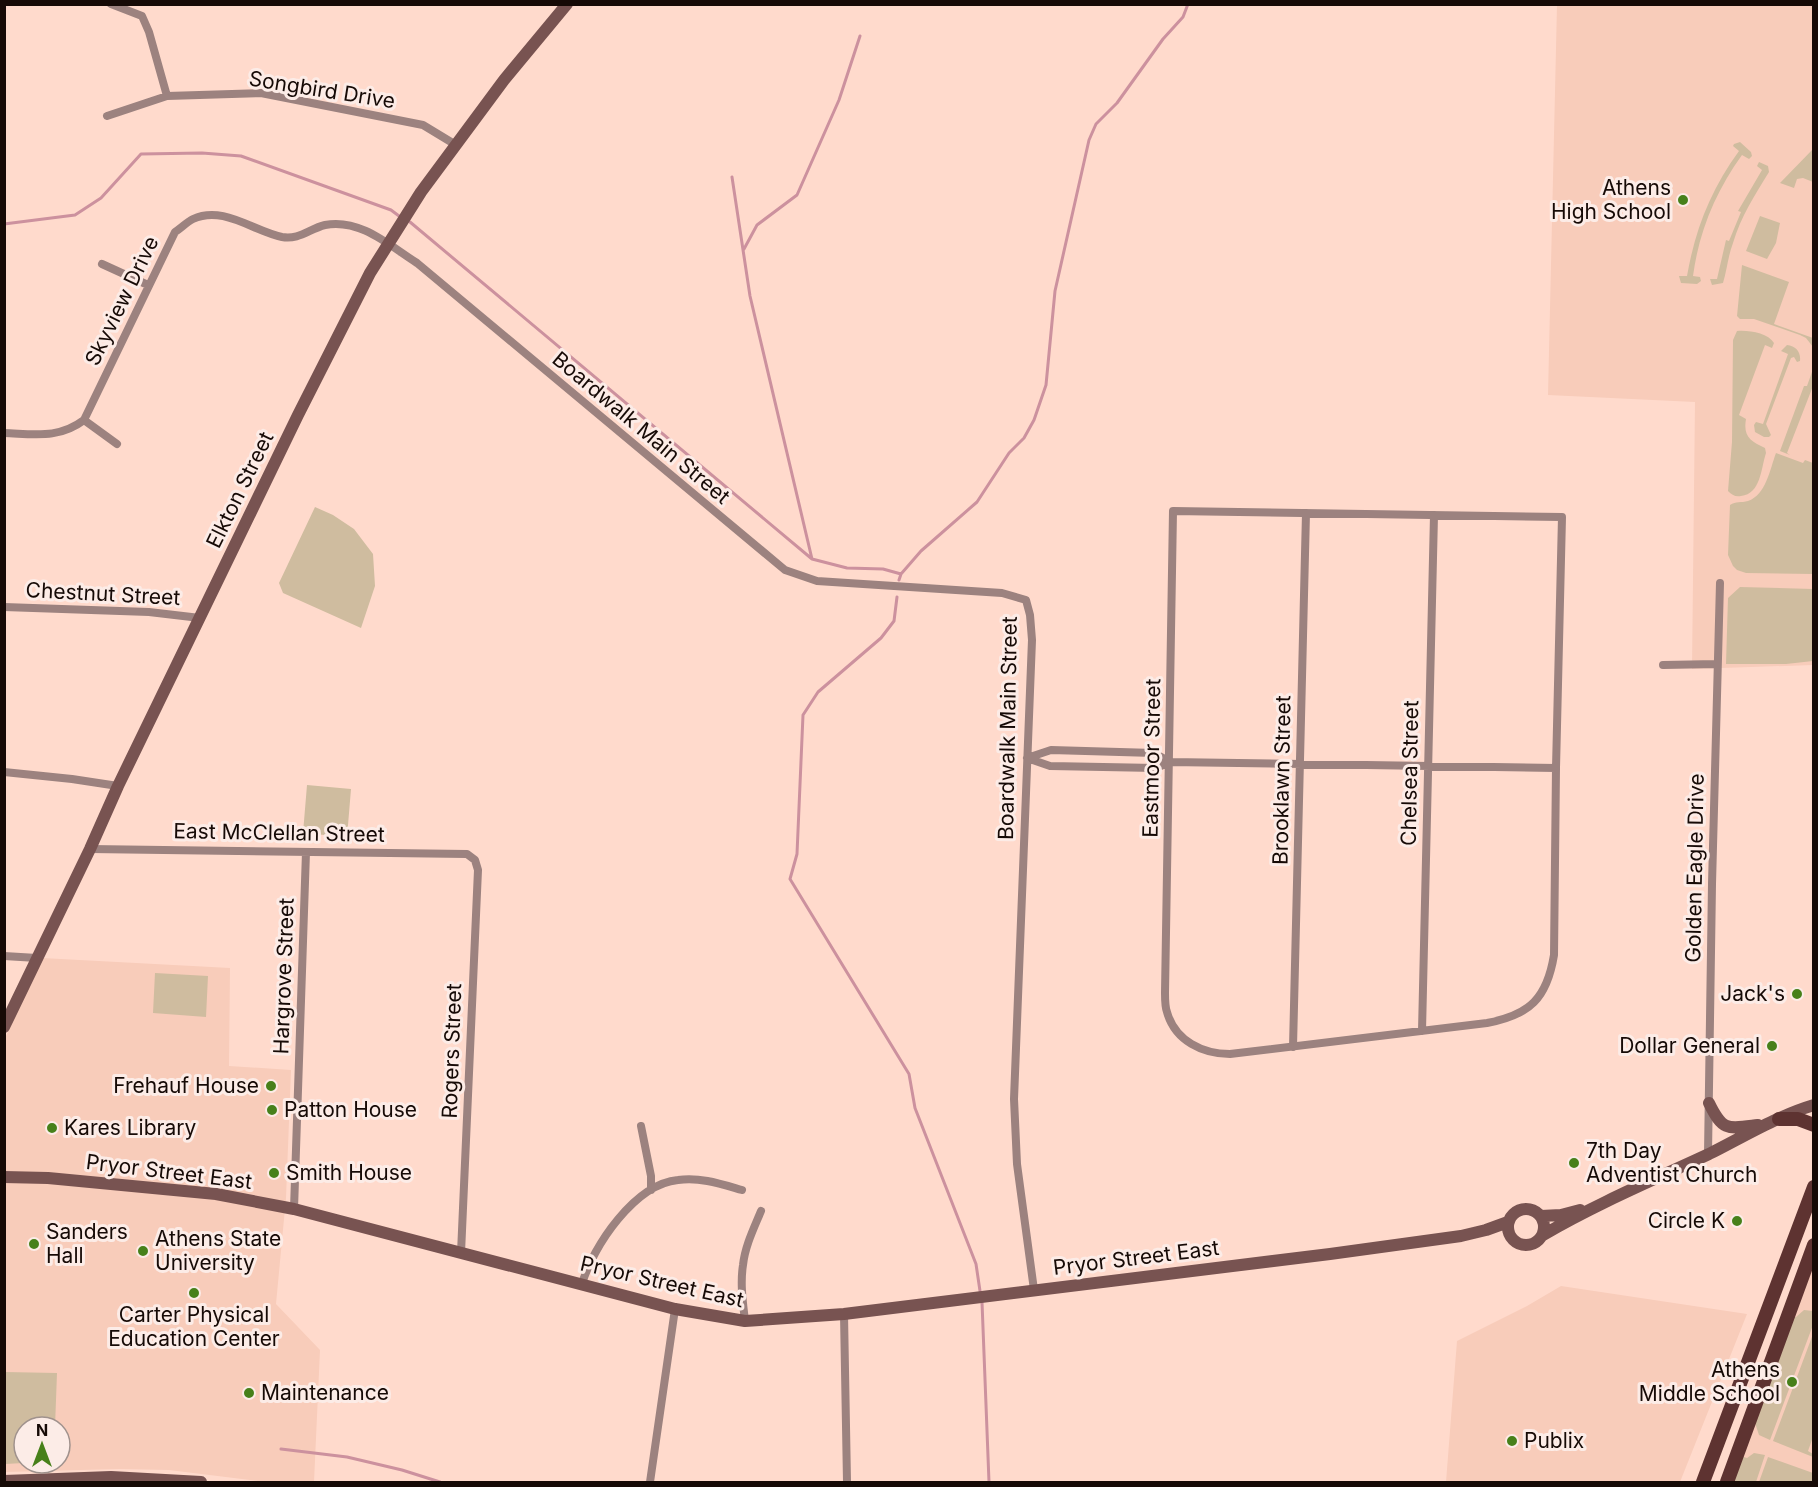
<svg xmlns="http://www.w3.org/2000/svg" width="1818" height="1487" font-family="Inter,sans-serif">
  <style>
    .built { fill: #f8ccba; fill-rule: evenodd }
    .green { fill: #cfbc9f }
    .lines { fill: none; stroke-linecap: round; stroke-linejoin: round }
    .stream { stroke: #cc919e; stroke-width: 3 }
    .street { stroke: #9c827f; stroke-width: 8 }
    .secondary { stroke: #785351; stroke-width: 12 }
    .primary { stroke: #5e3331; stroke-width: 14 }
    .poi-dot { fill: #47801a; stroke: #fcece7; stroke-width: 2 }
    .labels { text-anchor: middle; stroke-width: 6; stroke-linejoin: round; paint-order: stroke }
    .street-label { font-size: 21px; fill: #160a06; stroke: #fcece7 }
    .poi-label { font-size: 21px; fill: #160a06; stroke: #fcece7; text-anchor: start }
  </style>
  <rect width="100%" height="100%" fill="#ffdacc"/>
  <path class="built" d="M1557,5H1813V665L1692,669L1695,402L1548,395Z
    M42,958L230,968L229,1066L291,1070L286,1198L276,1304L320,1350L314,1482H266L169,1470L119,1469L5,1472V1038ZM24,1427H60V1463H24Z
    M1813,1266V1482H1734Z
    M1561,1286L1747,1314L1680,1482H1446L1457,1341L1527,1306Z"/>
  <path class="green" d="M1740,142L1751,152L1752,156L1749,159L1742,155C1716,191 1699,231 1693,276L1700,277L1701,281L1697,284L1681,283L1679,276H1687C1695,230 1711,189 1739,151L1733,146L1734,144Z
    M1813,149V182L1803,178L1797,179L1794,188L1780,183Z
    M1759,162L1768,166L1769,172C1755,195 1741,216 1733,243C1728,256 1727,270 1723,283L1712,285L1710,279H1717L1726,240L1729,241L1741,212L1738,211L1762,170L1757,166Z
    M1760,216L1780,223L1776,243L1767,259L1746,251Z
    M1742,265L1789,282L1774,324L1813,338V347L1806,338L1800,335L1754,319H1740L1737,316Z
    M1737,331C1749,330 1768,333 1774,343L1772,348L1765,345L1739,415L1746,419C1743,436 1750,441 1765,448L1766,453C1761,468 1761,494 1741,496C1735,497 1732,495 1728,491L1732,442L1733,340Z
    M1787,345C1796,346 1801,352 1800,361L1797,362L1794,357L1791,358L1766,424L1771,435L1769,437H1764L1755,432L1754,425L1756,422L1763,424L1788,354L1781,351Z
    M1813,369V386L1787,453L1790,455L1780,451L1804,386H1807Z
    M1776,453L1803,463L1805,460L1813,463V574L1746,573L1737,570L1733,566L1728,555L1730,505C1736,501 1741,503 1748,501C1766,495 1770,469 1776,453Z
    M315,507L333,515L354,529L373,554L375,586L361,628L283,593L279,583Z
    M1740,587L1813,589V661L1786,664H1726L1728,598Z
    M307,785L351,789L347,837L303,833Z
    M155,973L208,976L206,1017L153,1013Z
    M1804,1310L1813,1311V1325L1770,1440L1759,1435L1754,1420L1793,1317H1796Z
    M1813,1334V1437L1808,1451L1813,1454V1457L1773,1441Z
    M5,1372L57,1373L55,1427H24V1463L5,1464Z
    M1754,1453L1765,1455L1756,1482H1731L1740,1456L1747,1458Z
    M1768,1457L1813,1473V1482H1759Z"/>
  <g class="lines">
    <path class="stream" d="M732,177L750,296L812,559
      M410,222L812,559L847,568L883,569L901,574
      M4,224L75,215L101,198L141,154L202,153L241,156L391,210L399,216
      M744,249L757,225L797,195L839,100L860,36
      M899,580L901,574L921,551L977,502L1009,453L1024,438L1034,420L1046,385L1055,291L1089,140L1096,124L1117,103L1163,39L1183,17L1188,4
      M897,597L894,621L881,638L818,692L803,715L797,854L790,879L909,1074L915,1108L976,1264L980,1291
      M982,1302L989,1482
      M281,1449L347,1457L402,1470L440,1482"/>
    <path class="street" d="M111,4L142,16L149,32L167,96
      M107,116L167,96L261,93L423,125L456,145
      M102,264L148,285
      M84,420L117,444
      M4,433C35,434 59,439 84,420L175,232C181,228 187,222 193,219C223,205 253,231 282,237C299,240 309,229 325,225C360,218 390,246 417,263L785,570L817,581L1002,593L1026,600L1030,615L1032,640L1014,1099L1017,1164L1034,1290
      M1173,511L1562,517L1556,768L1554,955C1547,998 1530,1015 1487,1023L1230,1054C1203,1054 1175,1041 1167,1012C1165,1007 1165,999 1165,993Z
      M4,607L149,612L200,618
      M1663,665L1717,664
      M1027,758L1050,766L1156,768L1170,762L1556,768
      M1027,758L1051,750L1154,753L1170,762
      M4,772L72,779L118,786
      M90,849L467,854L475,860L478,870L461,1253
      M4,956L37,958
      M1422,1031L1434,515
      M1293,1047L1306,513
      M641,1126L651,1176V1190
      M1708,1154L1712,884L1720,583
      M294,1209L306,852
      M582,1284C593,1246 635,1184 678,1180C701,1177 721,1184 742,1190
      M844,1314L847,1482
      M745,1321C743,1303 740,1284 743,1265C745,1246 754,1228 761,1211
      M650,1482L675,1309"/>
    <path class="secondary" d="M4,1027L90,849L118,786L298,415L370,273L421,192L504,80L567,4
      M1709,1103C1723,1132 1728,1129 1758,1125
      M4,1177L48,1178L216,1194L294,1209L675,1309L745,1321L844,1314L1330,1254L1461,1236L1486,1230L1508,1222
      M1508 1227a18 18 0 1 1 36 0a18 18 0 1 1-36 0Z
      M1541,1216L1561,1215L1580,1210
      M1543,1235C1596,1204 1653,1180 1709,1154C1743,1137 1777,1116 1814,1105
      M4,1481L111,1477L201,1482"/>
    <path class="primary" d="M1779,1119H1798L1814,1125
      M1703,1482L1814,1187
      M1727,1482L1814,1245"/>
  </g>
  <g class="poi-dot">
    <circle cx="1683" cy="200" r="6"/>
    <circle cx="1797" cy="994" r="6"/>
    <circle cx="1772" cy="1046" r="6"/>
    <circle cx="271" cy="1086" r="6"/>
    <circle cx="272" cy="1110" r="6"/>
    <circle cx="52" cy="1128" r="6"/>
    <circle cx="1574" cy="1163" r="6"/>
    <circle cx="274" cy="1173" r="6"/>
    <circle cx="1737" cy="1221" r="6"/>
    <circle cx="34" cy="1244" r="6"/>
    <circle cx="143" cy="1251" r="6"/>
    <circle cx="194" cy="1293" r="6"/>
    <circle cx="1792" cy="1382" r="6"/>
    <circle cx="249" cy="1393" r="6"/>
    <circle cx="1512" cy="1441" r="6"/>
  </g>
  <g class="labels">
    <g class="street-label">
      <text transform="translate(322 90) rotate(9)" y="7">Songbird Drive</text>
      <text transform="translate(122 301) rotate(-64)" y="7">Skyview Drive</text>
      <text transform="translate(641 428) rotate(40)" y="7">Boardwalk Main Street</text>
      <text transform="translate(240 490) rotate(-64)" y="7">Elkton Street</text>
      <text transform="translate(103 594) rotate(3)" y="7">Chestnut Street</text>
      <text transform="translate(1008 728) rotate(-89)" y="7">Boardwalk Main Street</text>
      <text transform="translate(1152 758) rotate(-89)" y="7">Eastmoor Street</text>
      <text transform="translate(1410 773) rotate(-89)" y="7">Chelsea Street</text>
      <text transform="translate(1282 780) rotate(-89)" y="7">Brooklawn Street</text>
      <text transform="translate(279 833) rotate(1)" y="7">East McClellan Street</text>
      <text transform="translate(1695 868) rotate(-89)" y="7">Golden Eagle Drive</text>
      <text transform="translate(284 976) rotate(-88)" y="7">Hargrove Street</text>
      <text transform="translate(452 1051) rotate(-88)" y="7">Rogers Street</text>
      <text transform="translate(169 1172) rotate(7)" y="7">Pryor Street East</text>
      <text transform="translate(1136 1258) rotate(-7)" y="7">Pryor Street East</text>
      <text transform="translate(662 1282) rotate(13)" y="7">Pryor Street East</text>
    </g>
    <g class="poi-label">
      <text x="1671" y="195" text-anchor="end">Athens<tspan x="1671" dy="24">High School</tspan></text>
      <text x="1785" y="1001" text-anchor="end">Jack's</text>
      <text x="1760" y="1053" text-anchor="end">Dollar General</text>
      <text x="259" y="1093" text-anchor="end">Frehauf House</text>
      <text x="284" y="1117">Patton House</text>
      <text x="64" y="1135">Kares Library</text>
      <text x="1586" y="1158">7th Day<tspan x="1586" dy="24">Adventist Church</tspan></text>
      <text x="286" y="1180">Smith House</text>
      <text x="1725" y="1228" text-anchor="end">Circle K</text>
      <text x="46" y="1239">Sanders<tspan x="46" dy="24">Hall</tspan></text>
      <text x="155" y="1246">Athens State<tspan x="155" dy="24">University</tspan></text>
      <text x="194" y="1322" text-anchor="middle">Carter Physical<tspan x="194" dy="24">Education Center</tspan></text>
      <text x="1780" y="1377" text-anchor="end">Athens<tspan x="1780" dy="24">Middle School</tspan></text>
      <text x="261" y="1400">Maintenance</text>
      <text x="1524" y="1448">Publix</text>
    </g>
  </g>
  <rect width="1818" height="1487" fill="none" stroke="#160a06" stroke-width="12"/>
  <g transform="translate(42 1445)"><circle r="28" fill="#fcece7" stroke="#a0928d" stroke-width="1.5"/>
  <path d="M0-4.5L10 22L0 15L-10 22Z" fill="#47801a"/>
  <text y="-9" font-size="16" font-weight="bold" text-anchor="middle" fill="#160a06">N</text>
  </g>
</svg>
